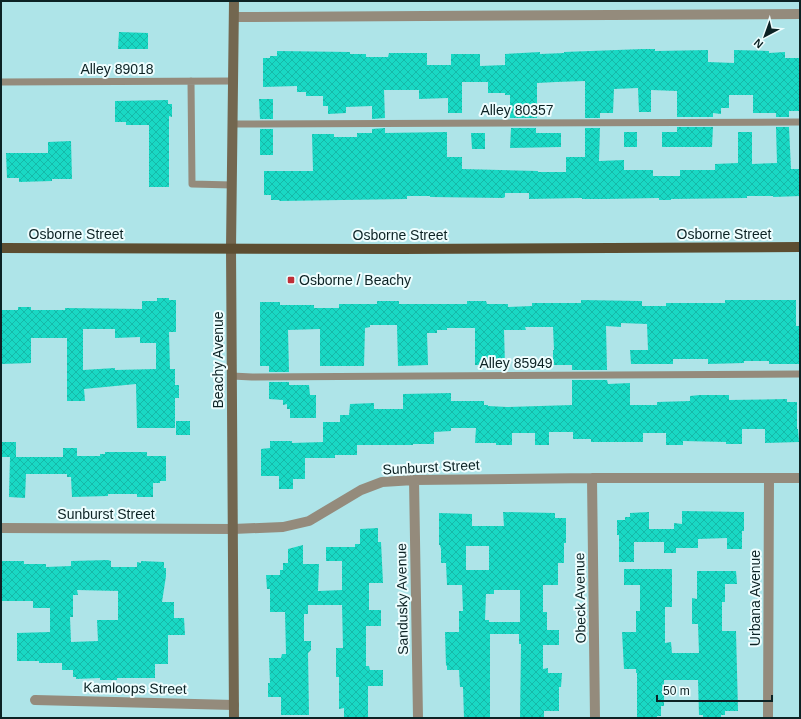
<svg xmlns="http://www.w3.org/2000/svg" width="801" height="719" font-family="Helvetica,sans-serif">
  <style>
    .building { fill: url(#building-cross-hatch); fill-rule: evenodd }
    .lines { fill: none; stroke-linecap: round; stroke-linejoin: round }
    .lane { stroke: #948b7c; stroke-width: 7 }
    .street { stroke: #948b7c; stroke-width: 10 }
    .secondary { stroke: #736750; stroke-width: 10 }
    .primary { stroke: #5c4d31; stroke-width: 10 }
    .poi-dot { fill: #bf2f38; stroke: #edfdfe; stroke-width: 1.5 }
    .labels { text-anchor: middle; stroke-width: 4; stroke-linejoin: round; paint-order: stroke }
    .street-label { font-size: 14px; fill: #0c2224; stroke: #edfdfe }
    .poi-label { font-size: 14px; fill: #0c2224; stroke: #edfdfe; text-anchor: start }
  </style>
  <defs>
    <pattern id="building-cross-hatch" width="8" height="8" patternUnits="userSpaceOnUse"><rect width="8" height="8" fill="#19d8c4"/><path d="M0 0l8 8M0 8l8-8" fill="none" stroke="#16b9a8"/></pattern>
  </defs>
  <rect width="100%" height="100%" fill="#aee4e8"/>
  <path class="building" d="M119,32L148,33V49H118Z
    M643,49H655V51L708,50V62L734,63V50L769,51V53L785,52V58H800V111H789V117H776V113H753V95H729V108H721V114L713,113V117H677V91L651,90V112H639L638,88L614,89L613,113H600V118H585V81L556,82L537,83V118H510V95H505V93H488V82H462V113H448V98L419,99V90H384L385,118L372,119V106L346,107V113L328,114V106H323V96H306V92H297V86L263,87V58H270V56H277V51L350,52V54H366V57H388L389,53H427V65H451V54H480V66L505,65V54L540,52V54L564,53V52Z
    M259,99H273V119H260Z
    M168,100V104H172V117L169,116V187H149V125H126V122H115V101Z
    M677,127H713L712,147H662V132H677Z
    M776,127H789L791,169H800V196L773,197V196H747V198L671,199V200H659V198L605,199H582V198L529,199V193H505V197L503,198L430,197V196H407V199L279,201L280,200H271V195H264V171H313L312,134H334V137H357V133H372V129L385,128V133L447,132V157H462V169L538,171V172H566V157H585V128H600L599,161L624,160V170H653V176H680V170H715V164L738,163V132H752V164L777,163Z
    M511,128H536V133H561V147L510,148Z
    M260,129H273V155H260Z
    M624,132H637V147H624Z
    M471,133H485V149H472Z
    M71,141L72,179H52V181L19,182V178H7L6,153H48V142Z
    M157,298H169V300H176V332H169L170,369H175V385H179V398H175V428H137L136,384L84,389L85,401H67V338H31V363L1,364V310H18V307H31V310H65V308L142,309V301H157ZM83,329H115V338L140,337V343H156V369L115,370V368L83,370Z
    M581,300L642,301V306H666V303H725V300H796V326H800L799,364H769V361H744V363L708,364V359H673V364H631L630,350H648L647,324L621,323V327L606,326L607,370H572V365H553V350H554L553,327H525L526,330H504L505,365H475V328H447V330H437V333H427L428,365L398,366L397,325H370V327L365,328L364,366H320V329L288,330L289,372H269V366H260V302H280V305H314V308H339V304H377V301H399V304H467V301H486L487,304H508V307L532,306V303H581Z
    M572,380H607L608,384L630,383V405H657V402L690,401V396L700,395H729V400L787,399V402H797V429H798L799,442L765,443V429H742V444H726V442L683,441V445H666V433H643V442H591V439H573V432H549V445H535V433H512V445H496V443H475L476,428H451V431L434,432V444H413V445H357V455H335V458H305V479H293V489H279V476H261V449L270,448V441H292V443L323,442V422H340V415H349L350,404L374,403V409H403V394L451,393V401H484V405H488V406L507,407L572,405Z
    M269,382H289V385H309L310,395H316V418H290V409H287V404L283,405V400L269,399Z
    M176,421H190V435H176Z
    M1,442H16V457H1Z
    M63,448H77V456H100V454H105V452H147V456H166V481H160V483H153V497H137V494H108V496L72,497L71,477H67V474H26L25,498L9,497L10,457H63Z
    M682,511L744,512V531H742V549H727V538L698,539V548H676V553H664V542H634V562H619V535H617V520H625V517H630V513L649,512V529H674V523L682,524Z
    M503,512L555,513V518H566V543H564V563H558V585H543V612H547V630H559V645H543V669L548,668V673H562L561,687H559V711H544V718H520L521,644H519V634H490V718H464L463,687H460L459,670H447V665L446,666L445,632H459V611H463L462,585H447L446,563H441V549L440,545H439V513L472,514V526H504ZM466,546H489V570H466ZM494,590H520V622H489V620H485L486,594H494Z
    M378,528V542H381L383,583H369V610H381V626H366V666H369L370,670H383V686H368V718H344V708L339,709V677H336V648H343L342,605H308V614H304V641H311V650L308,653L309,715H281V697H268V683H270L269,658H281L282,654H286L285,612H270V589H267L266,575H280V570H283V563H288V549L303,545V564H319L318,591L342,590V561H326V547H355V544H360V529Z
    M108,560L111,561V567H137V562L141,563V561L164,562V568H166V576L162,602H174V618H184L185,635H168V664H155V678H117V680H100V678L76,679V677H73V670H62V663H39V661H17V633L50,632V608H33V601H1V561H24V564H46V567L71,566V561ZM77,590L118,591V620H97L98,641L71,642L70,617H73V595H78Z
    M624,569H672V607H665V643L671,642L672,653H699L698,624H692V598L697,599V571H736L737,584H725V602H722V631H736L738,711H725V715H721V718H703V715H699L698,680H664V706H661V716H657V718H637V673H636V669H624L622,632H636V611H640V585H624Z"/>
  <g class="lines">
    <path class="lane" d="M191,81L192,184L232,185
      M1,82L233,81
      M233,124L800,122
      M232,376L252,377L800,374"/>
    <path class="street" d="M235,17L800,14
      M592,478L595,718
      M414,480L418,718
      M1,528L233,529L283,527L309,521L361,490L382,482L414,480L592,478H800
      M35,700L234,705
      M768,718L769,478"/>
    <path class="secondary" d="M234,718L231,248L234,1"/>
    <path class="primary" d="M1,248L401,249L800,247"/>
  </g>
  <rect class="poi-dot" x="287" y="276" width="8" height="8" rx="2"/>
  <g class="labels">
    <g class="street-label">
      <text x="117" y="74">Alley 89018</text>
      <text x="517" y="115">Alley 80357</text>
      <text x="76" y="239">Osborne Street</text>
      <text x="724" y="239">Osborne Street</text>
      <text x="400" y="240">Osborne Street</text>
      <text transform="translate(218 360) rotate(-90)" y="5">Beachy Avenue</text>
      <text x="516" y="368">Alley 85949</text>
      <text transform="translate(431 467) rotate(-3)" y="5">Sunburst Street</text>
      <text x="106" y="519">Sunburst Street</text>
      <text transform="translate(580 598) rotate(-91)" y="5">Obeck Avenue</text>
      <text transform="translate(755 598) rotate(-90)" y="5">Urbana Avenue</text>
      <text transform="translate(402 599) rotate(-91)" y="5">Sandusky Avenue</text>
      <text transform="translate(135 688) rotate(1)" y="5">Kamloops Street</text>
    </g>
    <g class="poi-label">
      <text x="299" y="285">Osborne / Beachy</text>
    </g>
  </g>
  <rect width="801" height="719" fill="none" stroke="#0c2224" stroke-width="4"/>
  <g transform="translate(765 36) rotate(221)" stroke="#edfdfe" stroke-width="3" paint-order="stroke">
  <path d="M0-3L7 15L0 10L-7 15Z" fill="#0c2224"/>
  <text y="-6" font-size="11" font-weight="bold" text-anchor="middle" fill="#0c2224">N</text>
  </g>
  <path d="M657 695v6h115v-6" fill="none" stroke="#0c2224" stroke-width="2"/>
  <text x="663" y="695" font-size="12" fill="#0c2224" stroke="#edfdfe" stroke-width="3" paint-order="stroke">50 m</text>
</svg>
